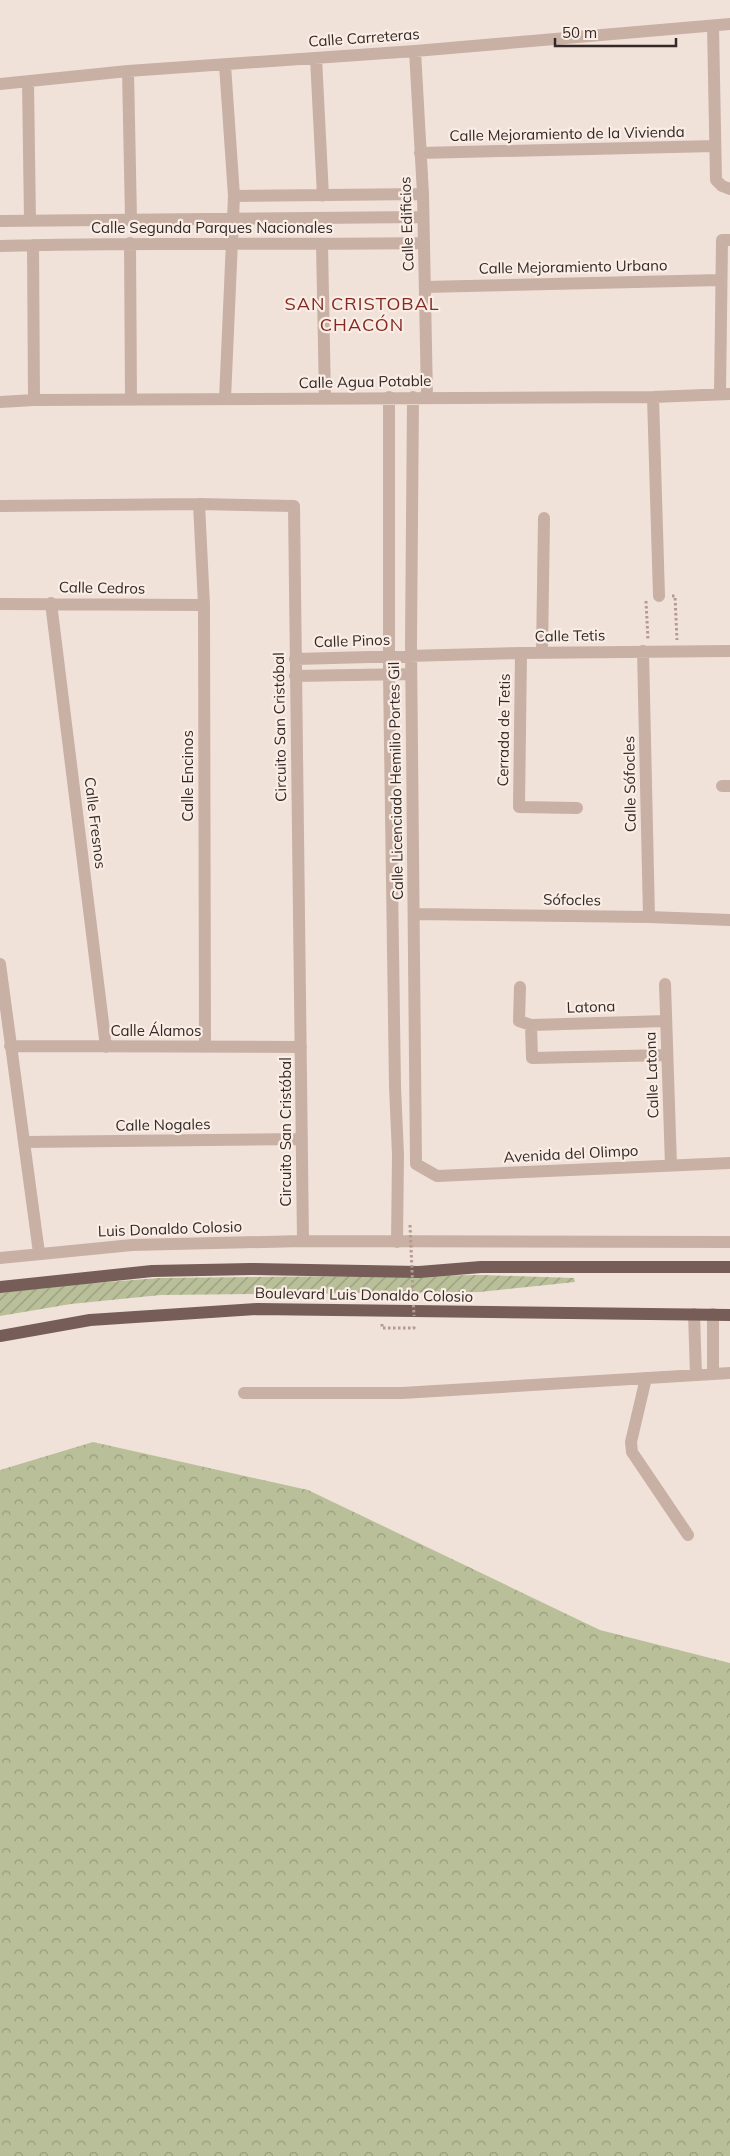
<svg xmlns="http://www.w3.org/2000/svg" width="730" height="2156" font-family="Mulish,sans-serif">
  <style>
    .forest { fill: url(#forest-crowns) }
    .garden { fill: url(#garden-furrows) }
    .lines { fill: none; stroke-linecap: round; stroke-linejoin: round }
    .path { stroke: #b49a8f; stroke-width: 3; stroke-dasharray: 2.5 2.5; stroke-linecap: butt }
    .minor { stroke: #c9b0a5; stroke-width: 12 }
    .major { stroke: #765d57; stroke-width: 12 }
    .path-bridge { stroke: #b49a8f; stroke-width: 3; stroke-dasharray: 2.5 2.5; stroke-linecap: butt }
    .labels { text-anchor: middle; stroke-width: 4.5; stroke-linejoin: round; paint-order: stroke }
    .street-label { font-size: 15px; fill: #342926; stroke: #f9ede5 }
    .quarter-label { font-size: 18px; letter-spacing: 1px; fill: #832920; stroke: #f9ede5 }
  </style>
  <defs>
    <pattern id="forest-crowns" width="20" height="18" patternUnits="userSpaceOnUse" patternTransform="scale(1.25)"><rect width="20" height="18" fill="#b9c099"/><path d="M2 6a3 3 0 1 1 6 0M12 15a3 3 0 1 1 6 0" fill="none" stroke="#979c7d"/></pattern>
    <pattern id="garden-furrows" width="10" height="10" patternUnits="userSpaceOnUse" patternTransform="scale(1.25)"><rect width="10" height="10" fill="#b9c099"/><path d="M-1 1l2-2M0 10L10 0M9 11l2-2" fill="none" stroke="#979c7d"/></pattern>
  </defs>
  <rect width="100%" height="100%" fill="#f1e2d9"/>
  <path class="forest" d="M93,1442L308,1490L600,1630L730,1663V2156H0V1470Z"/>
  <path class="garden" d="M482,1275L574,1278L575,1282L480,1292L161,1295L71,1304L0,1316V1293L69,1285L159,1278Z"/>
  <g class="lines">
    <path class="path" d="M672,596H675L677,640
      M646,601L648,640
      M382,1324V1328H414V1324"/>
    <path class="minor" d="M713,26L716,180L722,186L730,189
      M415,51L423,194L427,397
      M316,58L323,196
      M128,71L131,219
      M28,82L30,221
      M0,84L128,71L415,51L730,24
      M420,153L715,146
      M234,196L423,194
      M0,221L423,217
      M130,243L131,399
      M322,244L325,398
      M33,245L34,400
      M0,246C141,242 283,245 424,243
      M425,287L721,280
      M720,394L722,240H730
      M389,397V675L395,1087L398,1155L397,1242
      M413,397L411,645L416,1164L437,1176L730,1163
      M653,397L659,596
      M225,399L234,196L225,65
      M0,402L34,400L653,397L730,394
      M199,504L204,605L205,1047
      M0,506L199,504L294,506L303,1241
      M51,603L106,1047
      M0,604L204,605
      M643,651L649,917
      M521,653L519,807L577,808
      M542,653L544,518
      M295,659L521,653L730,651
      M295,676L411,674
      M722,786H730
      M414,914L649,917L730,920
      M0,964L39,1253
      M665,984L671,1165
      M520,987L519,1021L531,1025L666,1021
      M531,1025L532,1058L667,1055
      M10,1046L301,1047
      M25,1142L302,1139
      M0,1258L132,1245L303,1241L730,1242
      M694,1314L696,1375
      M713,1374V1314
      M646,1378L631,1442L632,1452L688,1535
      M244,1393H402L730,1373"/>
    <path class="major" d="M0,1287L152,1271L251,1269L419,1272L481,1267H730
      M0,1336L90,1320L257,1309L730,1315"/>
    <path class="path-bridge" d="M410,1225L414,1316"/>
  </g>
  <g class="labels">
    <g class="street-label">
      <text transform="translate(364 38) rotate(-4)" y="5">Calle Carreteras</text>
      <text transform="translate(567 134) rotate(-1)" y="5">Calle Mejoramiento de la Vivienda</text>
      <text transform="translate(407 224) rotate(-92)" y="5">Calle Edificios</text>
      <text x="212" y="233">Calle Segunda Parques Nacionales</text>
      <text transform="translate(573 267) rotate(-1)" y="5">Calle Mejoramiento Urbano</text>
      <text transform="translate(365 382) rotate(-1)" y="5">Calle Agua Potable</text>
      <text transform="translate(102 588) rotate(1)" y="5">Calle Cedros</text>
      <text transform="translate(570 636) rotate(-1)" y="5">Calle Tetis</text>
      <text transform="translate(352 641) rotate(-2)" y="5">Calle Pinos</text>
      <text transform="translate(280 727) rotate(-91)" y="5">Circuito San Cristóbal</text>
      <text transform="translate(504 730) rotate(-89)" y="5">Cerrada de Tetis</text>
      <text transform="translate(188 776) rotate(-90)" y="5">Calle Encinos</text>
      <text transform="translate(396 781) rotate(-91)" y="5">Calle Licenciado Hemilio Portes Gil</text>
      <text transform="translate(630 784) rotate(-91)" y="5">Calle Sófocles</text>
      <text transform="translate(95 823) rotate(83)" y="5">Calle Fresnos</text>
      <text transform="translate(572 900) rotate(1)" y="5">Sófocles</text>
      <text transform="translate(591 1007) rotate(-2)" y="5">Latona</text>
      <text x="156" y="1036">Calle Álamos</text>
      <text transform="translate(652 1075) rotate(-92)" y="5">Calle Latona</text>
      <text transform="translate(163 1125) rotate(-1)" y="5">Calle Nogales</text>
      <text transform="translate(286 1132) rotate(-90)" y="5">Circuito San Cristóbal</text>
      <text transform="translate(571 1154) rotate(-3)" y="5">Avenida del Olimpo</text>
      <text transform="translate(170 1229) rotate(-2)" y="5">Luis Donaldo Colosio</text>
      <text transform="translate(364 1295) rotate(1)" y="5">Boulevard Luis Donaldo Colosio</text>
    </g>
    <g class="quarter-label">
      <text x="362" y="310">SAN CRISTOBAL<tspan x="362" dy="21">CHACÓN</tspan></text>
    </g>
  </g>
  <path d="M555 38v8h121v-8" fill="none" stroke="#342926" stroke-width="2.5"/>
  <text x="562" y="38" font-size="15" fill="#342926" stroke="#f9ede5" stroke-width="4" paint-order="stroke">50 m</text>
</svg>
